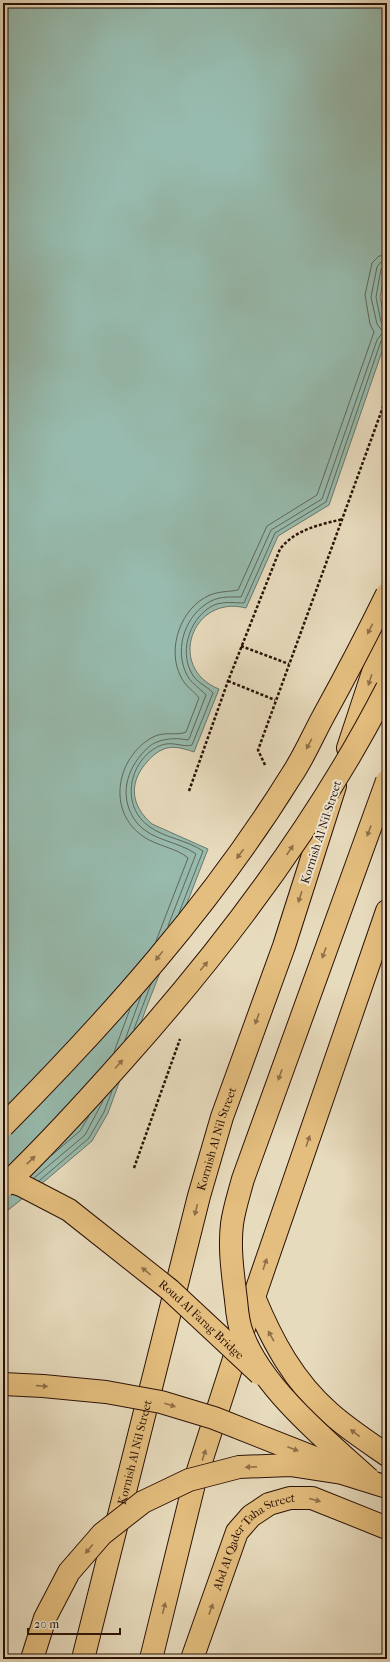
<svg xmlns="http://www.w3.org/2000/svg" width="390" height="1662" font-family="'IM FELL French Canon',serif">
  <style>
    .water { fill: #97bbae; stroke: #6b776b }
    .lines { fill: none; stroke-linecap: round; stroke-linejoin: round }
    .shore { stroke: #60665a; stroke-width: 1 }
    .primary-casing { stroke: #2a1106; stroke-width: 24 }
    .trunk-casing { stroke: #2a1106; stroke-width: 24 }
    .path { stroke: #2a1106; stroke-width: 2.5; stroke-dasharray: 3 2; stroke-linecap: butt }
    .primary { stroke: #e4be7e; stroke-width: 22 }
    .trunk { stroke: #e4be7e; stroke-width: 22 }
    .primary-bridge-casing { stroke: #2a1106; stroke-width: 24; stroke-linecap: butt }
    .trunk-bridge-casing { stroke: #2a1106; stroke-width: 24; stroke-linecap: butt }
    .primary-bridge { stroke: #e4be7e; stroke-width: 22 }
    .trunk-bridge { stroke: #e4be7e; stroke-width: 22 }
    .oneway { fill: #907048 }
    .labels { text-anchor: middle; stroke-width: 4; stroke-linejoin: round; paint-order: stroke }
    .street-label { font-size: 12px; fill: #2a1106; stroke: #efe8d4 }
  </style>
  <rect width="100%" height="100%" fill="#e7dbbd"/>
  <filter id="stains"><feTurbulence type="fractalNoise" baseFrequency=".005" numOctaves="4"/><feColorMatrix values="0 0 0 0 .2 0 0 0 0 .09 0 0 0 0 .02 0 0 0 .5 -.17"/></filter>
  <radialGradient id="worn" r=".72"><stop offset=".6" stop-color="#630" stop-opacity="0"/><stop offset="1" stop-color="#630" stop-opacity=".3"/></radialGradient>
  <path class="water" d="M3,3H387V261L380,297L387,329V337L329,505L278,536L246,608C192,594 166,668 219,689L194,752C185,749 176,746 167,748C159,750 152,756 147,762C128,783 131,806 152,824L208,849L147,1006L108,1113L92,1141L46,1180L3,1214Z"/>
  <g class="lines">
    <path class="shore" d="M387,266L383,267L381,269L376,297L381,322L384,325H387
      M179,913L203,851C187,840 165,838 150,827C120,807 128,761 159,746C172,740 183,748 192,745L213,693C206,685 196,683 191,672C179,649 191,616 214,605C225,601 234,603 244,603L275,533L326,502L381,341L384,339L387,338
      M168,926L196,854C178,841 152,841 137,823C120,801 124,775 141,755C145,750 151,744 157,742C167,738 178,738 188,740L189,739L206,695C200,688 190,683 186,673C174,647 186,614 211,601C221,596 231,597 241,597L271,530L322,499L377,340L383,332L377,324L371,297L377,267L381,262L387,261
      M156,941L188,858C177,848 157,846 144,837C106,812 116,757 153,737C164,731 178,736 186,732L199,698C194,691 185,686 181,677C166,649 181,607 210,595C220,591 228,592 238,590L267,526L317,495L374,332L370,324L365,295L372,263L379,256L387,255
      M134,1029L151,984
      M125,1040L141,996
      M114,1052L130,1009
      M52,1155L80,1131L89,1116
      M34,1178L85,1135L103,1101
      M39,1181L89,1138L104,1112L112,1091"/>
    <g class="primary-casing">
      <g id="primary">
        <path d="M254,1297C272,1341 294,1382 330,1413C348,1429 368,1442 387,1455"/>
        <path id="s1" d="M192,1659L237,1532L251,1516L269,1504L290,1498H312L387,1528"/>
      </g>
    </g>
    <g class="trunk-casing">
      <g id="trunk">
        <path d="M348,748L387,630"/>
        <path id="s2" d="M83,1659L199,1196L222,1117L284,946L335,786"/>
        <path d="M151,1659L195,1480L254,1297L387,911"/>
      </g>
    </g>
    <path class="path" d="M241,646L289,664
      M228,681L275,700
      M265,765L258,750L387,396
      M189,791L228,681L280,549C296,529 319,525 343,519
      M134,1168L180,1039"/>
    <use href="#primary" class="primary"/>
    <use href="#trunk" class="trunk"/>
    <g class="primary-bridge-casing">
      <g id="primary-bridge">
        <path id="s3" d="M3,1179L21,1185L69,1210L170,1290L260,1374"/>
        <path d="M3,1384L43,1386L106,1392L161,1402L214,1418L343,1469"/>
      </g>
    </g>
    <g class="trunk-bridge-casing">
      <path id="trunk-bridge" d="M3,1126C109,1019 211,905 291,776C304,757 313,735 324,715C346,675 367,635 387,594
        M3,1187C46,1146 86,1102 125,1058C226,945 318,823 387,688
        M369,1479C327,1441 261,1387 242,1333C238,1323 237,1311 236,1300C233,1275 229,1249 232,1224C234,1209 239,1194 243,1179L387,781
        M32,1659L45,1618L69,1572L102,1534L143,1502L189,1480L239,1467L290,1465L342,1473L387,1487"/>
    </g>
    <use href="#primary-bridge" class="primary-bridge"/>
    <use href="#trunk-bridge" class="trunk-bridge"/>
  </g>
  <defs><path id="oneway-solid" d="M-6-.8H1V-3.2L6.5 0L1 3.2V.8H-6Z"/></defs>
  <g class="oneway">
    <use href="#oneway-solid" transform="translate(370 629) rotate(117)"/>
    <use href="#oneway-solid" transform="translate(370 680) rotate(108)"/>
    <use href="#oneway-solid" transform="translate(309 744) rotate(118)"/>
    <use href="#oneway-solid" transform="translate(369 831) rotate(110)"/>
    <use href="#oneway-solid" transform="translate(290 850) rotate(-56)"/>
    <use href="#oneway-solid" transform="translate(240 854) rotate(127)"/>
    <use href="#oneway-solid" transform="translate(300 897) rotate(108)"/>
    <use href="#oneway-solid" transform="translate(324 953) rotate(110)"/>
    <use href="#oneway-solid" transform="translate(159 956) rotate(129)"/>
    <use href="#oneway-solid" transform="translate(204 966) rotate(-50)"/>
    <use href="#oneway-solid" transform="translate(257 1019) rotate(110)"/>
    <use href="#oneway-solid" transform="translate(119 1064) rotate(-48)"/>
    <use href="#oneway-solid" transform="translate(280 1075) rotate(110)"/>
    <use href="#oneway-solid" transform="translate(308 1141) rotate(-71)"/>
    <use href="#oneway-solid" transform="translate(31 1160) rotate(-44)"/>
    <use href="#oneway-solid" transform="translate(196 1210) rotate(104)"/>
    <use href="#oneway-solid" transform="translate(265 1264) rotate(-71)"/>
    <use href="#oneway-solid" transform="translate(146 1271) rotate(-141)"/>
    <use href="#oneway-solid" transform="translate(271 1336) rotate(-119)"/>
    <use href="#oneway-solid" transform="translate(42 1386) rotate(4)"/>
    <use href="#oneway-solid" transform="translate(170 1405) rotate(17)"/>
    <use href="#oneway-solid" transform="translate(355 1433) rotate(-143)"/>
    <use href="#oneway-solid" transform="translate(293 1449) rotate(21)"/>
    <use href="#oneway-solid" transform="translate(204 1455) rotate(-72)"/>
    <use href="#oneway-solid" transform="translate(251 1467) rotate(178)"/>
    <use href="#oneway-solid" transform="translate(315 1500) rotate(15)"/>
    <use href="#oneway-solid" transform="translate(89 1549) rotate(130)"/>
    <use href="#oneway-solid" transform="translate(164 1608) rotate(-76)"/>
    <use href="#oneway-solid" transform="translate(211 1609) rotate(-70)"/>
  </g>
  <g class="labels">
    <g class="street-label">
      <text transform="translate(321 832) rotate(-72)" y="4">Kornish Al Nil Street</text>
      <text dy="4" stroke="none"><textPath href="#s2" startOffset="537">Kornish Al Nil Street</textPath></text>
      <text dy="4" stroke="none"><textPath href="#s3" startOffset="245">Roud Al Farag Bridge</textPath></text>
      <text dy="4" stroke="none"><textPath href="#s2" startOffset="213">Kornish Al Nil Street</textPath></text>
      <text dy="4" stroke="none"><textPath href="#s1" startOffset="139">Abd Al Qader Taha Street</textPath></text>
    </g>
  </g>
  <rect width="390" height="1662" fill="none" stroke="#e7dbbd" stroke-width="16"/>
  <rect x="4" y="4" width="382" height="1654" fill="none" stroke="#2a1106" stroke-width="2"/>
  <rect x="8" y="8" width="374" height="1646" fill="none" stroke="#2a1106"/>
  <path d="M28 1628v6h92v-6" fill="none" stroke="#2a1106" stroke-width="2"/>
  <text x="34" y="1628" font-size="12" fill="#2a1106" stroke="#efe8d4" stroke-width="3" paint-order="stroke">20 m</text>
  <rect width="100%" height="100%" filter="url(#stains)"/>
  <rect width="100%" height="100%" fill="url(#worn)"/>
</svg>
